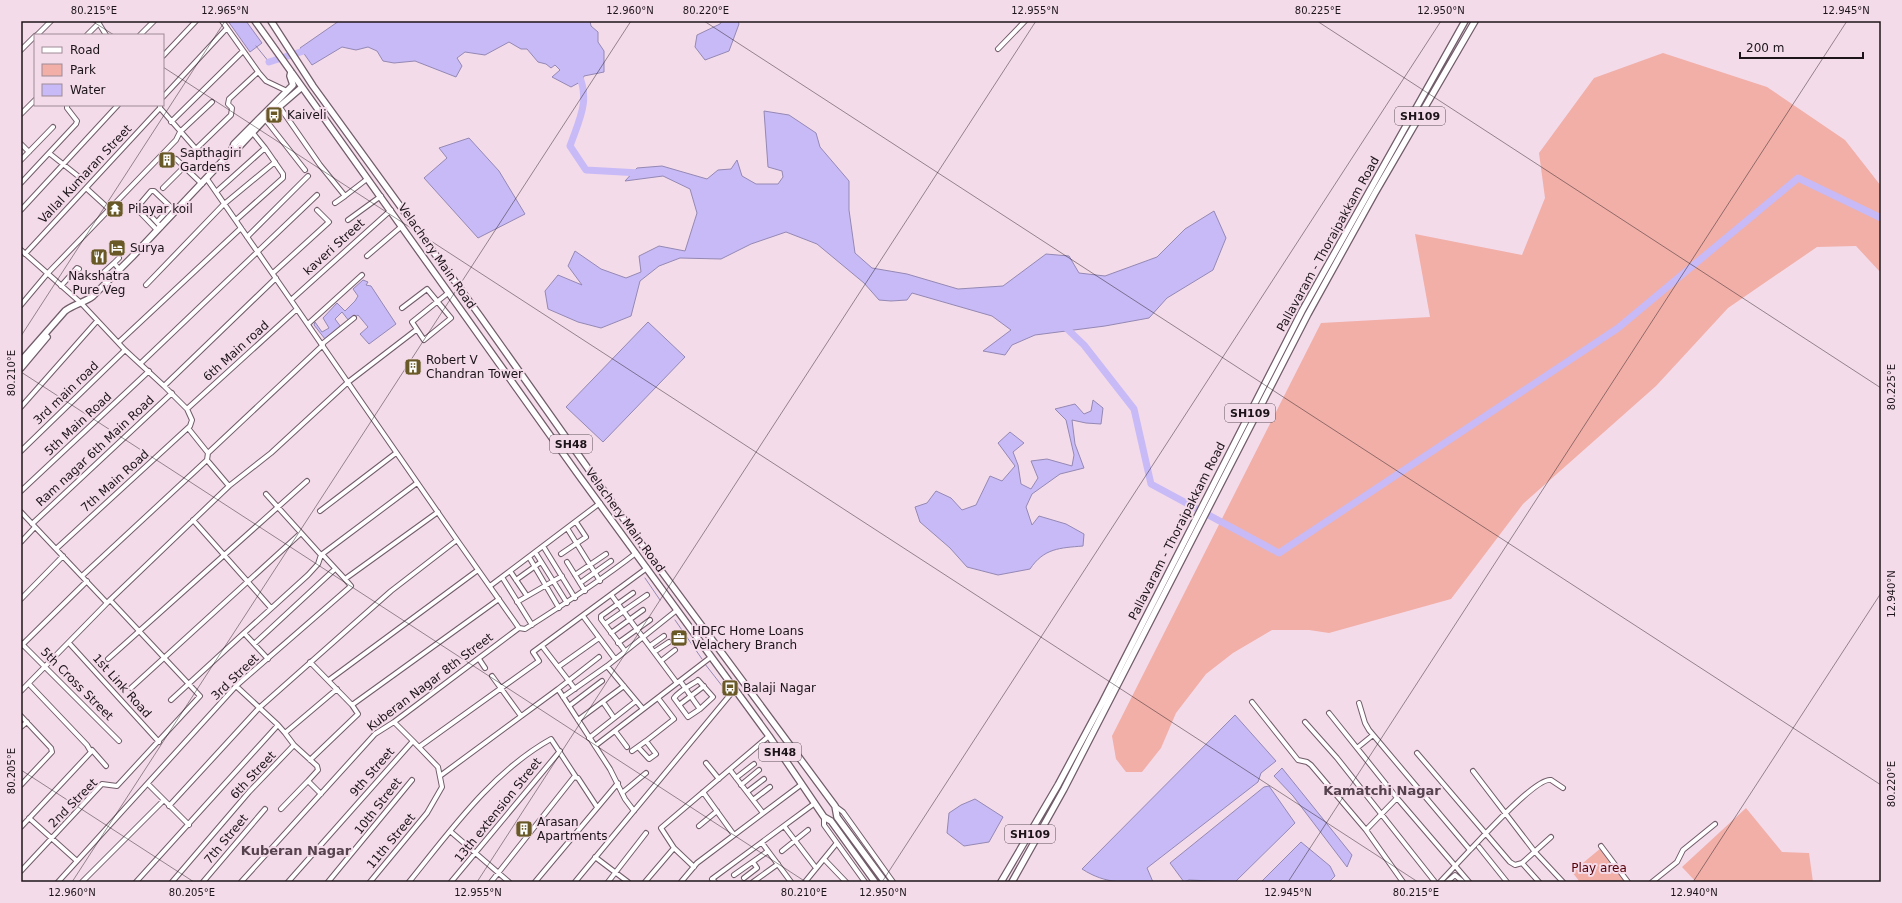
<svg xmlns="http://www.w3.org/2000/svg" width="1902" height="903" font-family="'DejaVu Sans',sans-serif">
  <style>
    .green { fill: #f1afa8 }
    .water { fill: #c8baf6; stroke: #9488b4 }
    .lines { fill: none; stroke-linecap: round; stroke-linejoin: round }
    .stream { stroke: #9488b4; stroke-width: 1 }
    .river { stroke: #c8baf6; stroke-width: 7 }
    .minor-casing { stroke: #715c69; stroke-width: 6 }
    .major-casing { stroke: #715c69; stroke-width: 8 }
    .minor { stroke: #fff; stroke-width: 4 }
    .major { stroke: #fff; stroke-width: 5.5 }
    .ticks { fill: none; stroke: #1c1419; stroke-width: 1; stroke-opacity: 0.45 }
    .labels { text-anchor: middle; stroke-width: 4; stroke-linejoin: round; paint-order: stroke }
    .shield { fill: #f4dbea; stroke: #5d5058; stroke-width: 1 }
    .shield-label { font-size: 11px; font-weight: bold; fill: #1c1419 }
    .poi-label { font-size: 12px; fill: #1c1419; stroke: #f4dbea; text-anchor: start }
    .street-label { font-size: 12px; fill: #1c1419; stroke: #f4dbea }
    .park-label { font-size: 12px; fill: #540007; stroke: #f4dbea }
    .neighbourhood-label { font-size: 13px; font-weight: bold; fill: #56424f; stroke: #f4dbea }
    .neatline { fill: none; stroke: #1c1419; stroke-width: 1.5 }
    .ticks-label { font-size: 10px; text-anchor: middle; fill: #1c1419 }
  </style>
  <rect width="100%" height="100%" fill="#f4dbea"/>
  <path class="green" d="M1663,53L1767,87L1845,140L1881,186V273L1856,246L1817,247L1728,308L1656,386L1523,504L1451,599L1329,633L1309,630H1272L1233,653L1206,674L1176,713L1161,748L1142,772H1126L1116,759L1112,736L1321,323L1430,317L1415,234L1522,255L1545,198L1539,153L1594,78Z
    M1746,808L1782,852L1809,853L1813,882H1696L1682,867Z
    M1601,848L1628,882H1580L1572,872Z"/>
  <path class="water" d="M228,21H246L262,43L250,52Z
    M339,21H590L591,26L598,32V42L604,51V72L584,76L582,81L571,87L552,77L560,70L555,65L551,68L546,64L538,62L527,49H521L509,42L485,55L465,52L457,58L462,66L456,77L415,61L394,63L383,61L377,51L368,47L356,50L342,47L312,65L300,48Z
    M722,21H738L739,24L729,51L705,60L695,47L697,35L720,24Z
    M764,111L789,115L816,133L820,147L849,181V210L855,253L872,268L907,274L958,289L1003,286L1046,254L1069,256L1079,273L1105,276L1157,257L1185,229L1214,211L1226,238L1213,270L1167,298L1149,318L1105,326L1035,335L1012,345L1005,355L983,351L1011,330L992,316L912,293L907,300L891,301L879,300L864,283L817,244L786,232L751,244L721,259L680,258L659,266L640,281L631,316L601,328L578,322L548,309L545,291L558,275L582,285L568,266L575,251L601,269L626,278L641,272L639,256L659,246L685,251L697,213L690,189L663,176L625,181L637,168L662,166L707,179L718,170L731,169L737,160L742,176L756,184H778L783,177L782,171L768,167Z
    M469,138L499,171L525,214L478,238L424,178L447,158L439,148Z
    M363,280L368,282L366,285L371,286L396,324L369,344L360,334L368,327L358,315L349,321L342,312L335,319L341,327L325,339L314,325L315,322L322,332L329,328L323,318L337,303L345,311L355,301L358,296L353,289Z
    M648,322L685,357L603,442L566,407Z
    M1093,400L1103,408L1101,424L1086,423L1072,420L1075,444L1084,468L1060,474L1032,494L1026,507L1032,525L1039,516L1066,524L1084,534L1083,546C1060,548 1044,548 1030,569L998,575L967,567L950,548L920,522L915,507L927,503L936,491L951,498L962,510L976,505L990,476L1002,481L1015,466L998,443L1010,432L1024,443L1013,452L1018,465L1021,484L1031,489L1038,478L1031,461L1047,459L1072,466L1074,455L1066,420L1055,409L1075,404L1084,414L1091,411Z
    M1235,715L1276,761L1261,773L1258,782L1147,868L1153,882C1125,882 1107,885 1082,869Z
    M1282,768L1352,855L1347,867L1293,796L1274,776Z
    M1269,786L1295,823L1235,882L1189,880L1184,882L1170,863L1264,787Z
    M975,799L1003,817L989,842L964,846L947,833L949,813L961,805Z
    M1301,842L1330,866L1335,876L1329,882H1261Z"/>
  <g class="lines">
    <path class="stream" d="M256,46L269,62
      M645,578L660,600
      M675,620L702,659
      M705,664L726,691"/>
    <path class="river" d="M269,62L310,49
      M578,73C591,100 579,120 570,146L586,170L640,173
      M1062,324L1084,345L1134,409L1151,484L1279,553L1618,328L1798,178L1881,218"/>
    <g class="minor-casing">
      <path id="minor" d="M222,21L259,73L266,81L287,91
        M98,22L106,35
        M37,35L51,21
        M87,35L99,23
        M140,35L154,21
        M998,49L1025,21
        M21,50L35,36
        M163,56L196,21
        M163,97L227,28
        M160,105V108L196,149L231,115L232,108L228,104L229,99L258,72
        M279,106L320,165L345,196L367,179
        M21,114L35,100
        M265,119L305,170
        M171,122L243,51
        M252,132L265,148
        M21,144L29,152
        M49,153L83,180
        M176,159L202,184
        M21,160L53,127
        M21,183L76,124L77,121L67,108V105
        M86,188L109,209
        M163,188L184,167
        M216,192L265,148L283,174V178L236,220
        M335,203L345,196
        M136,208L157,230
        M21,210L118,105
        M348,220L381,196
        M157,222L171,207
        M161,227L140,204L151,191H154L176,212
        M247,237L308,176
        M21,250L81,303L125,350L164,386L187,409L192,420L190,426L56,549
        M25,254L160,108
        M367,256L402,226
        M119,258L114,263L120,270
        M104,272L114,263
        M273,273L329,222L317,210
        M146,285L223,205L275,162
        M61,286L77,268L79,269
        M291,300L391,210
        M21,305L47,274L176,140L180,132L212,102
        M402,308L427,289L451,318L424,340L412,322L448,293
        M308,324L362,275
        M119,342L241,228
        M322,344L354,318
        M141,363L317,195
        M164,386L276,278
        M21,407L97,321
        M187,409L297,309
        M21,451L125,350
        M208,453L323,345
        M207,460L229,486L271,453L347,383L416,330
        M21,491L149,371
        M266,494L321,555
        M320,511L396,453
        M21,512L107,603
        M193,520L271,608
        M32,524L172,393
        M567,528L600,581
        M457,540L519,628
        M21,542L35,527
        M543,546L575,598
        M535,552L567,603
        M322,554L345,579
        M561,554L586,537L576,522
        M529,557L559,608
        M567,562L585,591
        M510,571L527,596
        M575,575L606,554
        M82,576L207,460L208,453L188,428
        M502,577L532,625
        M516,580L541,562
        M580,583L611,561
        M490,586L600,503
        M612,596L677,683
        M21,599L63,556
        M110,600L229,486
        M517,602L562,576
        M583,616L615,659
        M605,624L647,595
        M519,628L525,629C563,605 600,581 636,553
        M244,633L308,575L318,564L321,555L417,483
        M611,633L643,610
        M21,643L119,741
        M69,643L159,742
        M618,643L650,620
        M254,644L335,569
        M21,646L87,581
        M542,646L575,689
        M650,646L664,636
        M625,651L601,619V616L633,593
        M654,652L669,642
        M108,659L307,481
        M479,659L485,668
        M661,661L675,650
        M607,666L643,709
        M558,667L599,638
        M492,676L521,716
        M329,680L478,570
        M680,681C687,690 693,700 700,709L688,717L674,698C679,691 689,686 697,681L698,680L713,697L700,709
        M236,686L278,725
        M131,688L301,533
        M558,689L599,657
        M21,691L110,600L200,696L117,786L102,784L21,871
        M563,697L607,666L677,610
        M171,700L244,633L268,659
        M603,702L614,718
        M1252,702L1298,760L1307,762L1311,765L1366,830L1403,882
        M1359,703L1365,723L1369,730L1470,850L1440,882
        M352,705L499,599
        M679,705L704,686
        M569,706L602,681
        M1329,713L1397,798L1469,882
        M21,716L51,748L52,752L21,785
        M578,720L624,686
        M394,722L413,741
        M1305,722L1337,758L1435,882
        M21,727L27,722
        M615,731L627,747
        M589,738L636,701
        M646,741L674,719L658,698
        M294,745L317,766L318,770L308,781L321,794
        M595,746L711,657
        M419,747L539,661L533,652L647,568
        M1357,748L1373,735
        M92,750L106,766
        M632,751L646,741L656,754L649,759L638,747
        M1417,753L1510,862L1515,865L1522,863L1551,837
        M310,760L358,714L352,705L310,662
        M706,763L719,779
        M730,770L763,813
        M1473,771L1535,852L1563,882
        M440,776L558,689L610,769L625,799L634,811
        M736,778L754,764
        M148,784L189,825
        M741,785L759,770
        M703,792L734,835
        M747,792L764,779
        M622,793L646,773
        M753,800L770,787
        M169,806L259,708L391,591L457,540L207,179
        M835,806L843,812L893,882
        M281,809L308,781
        M824,817V825L865,882
        M29,818L77,861
        M699,826L717,811
        M784,826L816,868
        M21,827L91,752L87,745L29,684
        M1366,830L1397,798
        M450,831L509,882
        M762,843L791,882
        M1601,846L1628,882
        M1479,847L1507,882
        M674,848L694,867
        M1470,850C1482,838 1536,777 1551,780L1563,788
        M782,851L808,830
        M595,857L628,882
        M824,859L846,882
        M1522,863L1539,882
        M734,875L768,851
        M744,878L757,868L753,862
        M58,882L236,686L351,586L345,579L438,512
        M82,882L164,800
        M136,882L278,725L285,733
        M172,882L249,792L294,745L285,733L337,689
        M203,882L265,809
        M241,882L375,734L394,722L519,628
        M288,882L413,741L438,767L442,787L427,813L370,882
        M328,882L412,780
        M409,882C451,830 492,772 551,739L576,777
        M451,882L560,751
        M491,882L574,777L578,778L597,807
        M535,882L618,783
        M575,882L734,690
        M608,882L646,833
        M645,882L674,848L661,828L769,736
        M681,882L697,863L802,784
        M715,882L712,879L815,803
        M753,882L778,864
        M805,882L836,844
        M1447,882L1455,875L1463,882
        M1652,882L1677,862L1683,850L1715,824"/>
    </g>
    <g class="major-casing">
      <path id="major" d="M255,21L577,473L769,736L824,817L831,821L875,882
        M271,21L313,86L480,316L645,549L835,806L837,817L885,882
        M231,152L234,144L293,85L290,76L291,72
        M21,361L65,311C74,304 84,303 93,296L132,257L231,152L238,148L265,119L302,87
        M21,368L47,337
        M779,751L789,744
        M1001,882L1058,785L1102,703L1302,311L1465,21
        M1012,882L1064,789L1308,314L1375,193L1475,21"/>
    </g>
    <use href="#minor" class="minor"/>
    <use href="#major" class="major"/>
  </g>
  <path class="ticks" d="M92,21L114,35M704,21L1881,785M1317,21L1881,388M163,67L1418,882M21,336L225,21M21,372L806,882M21,770L194,882M72,882L631,21M477,882L1036,21M882,882L1441,21M1288,882L1847,21M1693,882L1881,593"/>
  <defs>
    <g id="bus-square" transform="scale(0.9)"><rect x="-9" y="-9" width="18" height="18" rx="4" fill="#685926" stroke="#f4dbea"/><path d="M-5-6H5V4H4V6H2V4H-2V6H-4V4H-5ZM-3.5-4V0h7V-4ZM-3.5 1.2v1.5H-2V1.2ZM2 1.2v1.5H3.5V1.2Z" fill="#fff"/></g>
    <g id="building-square" transform="scale(0.9)"><rect x="-9" y="-9" width="18" height="18" rx="4" fill="#685926" stroke="#f4dbea"/><path d="M-4-6H4V6H1V3H-1V6H-4ZM-2.5-4.3h1.7v1.8h-1.7ZM.8-4.3h1.7v1.8H.8ZM-2.5-1h1.7V.8h-1.7ZM.8-1h1.7V.8H.8Z" fill="#fff"/></g>
    <g id="temple-square" transform="scale(0.9)"><rect x="-9" y="-9" width="18" height="18" rx="4" fill="#685926" stroke="#f4dbea"/><path d="M0-6L5-2H3V0L6.5 2.5H4V6H1.5V3h-3V6H-4V2.5H-6.5L-3 0V-2H-5Z" fill="#fff"/></g>
    <g id="hotel-square" transform="scale(0.9)"><rect x="-9" y="-9" width="18" height="18" rx="4" fill="#685926" stroke="#f4dbea"/><path d="M-6-4.5h1.5V1H6V5H4.5V3h-9V5H-6ZM-4 0a1.8 1.8 0 1 1 3.6 0ZM.5 0V-2.5h3Q6-2.5 6 0Z" fill="#fff"/></g>
    <g id="restaurant-square" transform="scale(0.9)"><rect x="-9" y="-9" width="18" height="18" rx="4" fill="#685926" stroke="#f4dbea"/><path d="M-5-6h1v4h1v-4h1v4h1v-4h1v5L-1.5 .5V6h-2V.5L-5-1ZM5-6V6H3V1.5H1.5Q1.5-4 5-6Z" fill="#fff"/></g>
    <g id="office-square" transform="scale(0.9)"><rect x="-9" y="-9" width="18" height="18" rx="4" fill="#685926" stroke="#f4dbea"/><path d="M-6-3h4V-5.5h4V-3h4V5H-6ZM-1-4.5V-3h2v-1.5ZM-6 0V1H6V0Z" fill="#fff"/></g>
  </defs>
  <g fill-rule="evenodd">
    <use href="#bus-square" x="274" y="115"/>
    <use href="#building-square" x="167" y="160"/>
    <use href="#temple-square" x="115" y="209"/>
    <use href="#hotel-square" x="117" y="248"/>
    <use href="#restaurant-square" x="99" y="257"/>
    <use href="#building-square" x="413" y="367"/>
    <use href="#office-square" x="679" y="638"/>
    <use href="#bus-square" x="730" y="688"/>
    <use href="#building-square" x="524" y="829"/>
  </g>
  <g class="labels">
    <g class="shield">
      <rect x="1395" y="107" width="50" height="18" rx="3"/>
      <rect x="1225" y="404" width="50" height="18" rx="3"/>
      <rect x="550" y="435" width="42" height="18" rx="3"/>
      <rect x="759" y="743" width="42" height="18" rx="3"/>
      <rect x="1005" y="825" width="50" height="18" rx="3"/>
    </g>
    <g class="shield-label">
      <text x="1420" y="120">SH109</text>
      <text x="1250" y="417">SH109</text>
      <text x="571" y="448">SH48</text>
      <text x="780" y="756">SH48</text>
      <text x="1030" y="838">SH109</text>
    </g>
    <g class="poi-label">
      <text x="287" y="119">Kaiveli</text>
      <text x="180" y="157">Sapthagiri<tspan x="180" dy="14">Gardens</tspan></text>
      <text x="128" y="213">Pilayar koil</text>
      <text x="130" y="252">Surya</text>
      <text x="99" y="280" text-anchor="middle">Nakshatra<tspan x="99" dy="14">Pure Veg</tspan></text>
      <text x="426" y="364">Robert V<tspan x="426" dy="14">Chandran Tower</tspan></text>
      <text x="692" y="635">HDFC Home Loans<tspan x="692" dy="14">Velachery Branch</tspan></text>
      <text x="743" y="692">Balaji Nagar</text>
      <text x="537" y="826">Arasan<tspan x="537" dy="14">Apartments</tspan></text>
    </g>
    <g class="street-label">
      <text transform="translate(85 174) rotate(-47)" y="4">Vallal Kumaran Street</text>
      <text transform="translate(1328 244) rotate(-61)" y="4">Pallavaram - Thoraipakkam Road</text>
      <text transform="translate(334 247) rotate(-42)" y="4">kaveri Street</text>
      <text transform="translate(437 256) rotate(55)" y="4">Velachery Main Road</text>
      <text transform="translate(236 351) rotate(-42)" y="4">6th Main road</text>
      <text transform="translate(66 393) rotate(-44)" y="4">3rd main road</text>
      <text transform="translate(78 424) rotate(-43)" y="4">5th Main Road</text>
      <text transform="translate(95 451) rotate(-43)" y="4">Ram nagar 6th Main Road</text>
      <text transform="translate(115 481) rotate(-42)" y="4">7th Main Road</text>
      <text transform="translate(625 520) rotate(54)" y="4">Velachery Main Road</text>
      <text transform="translate(1177 531) rotate(-63)" y="4">Pallavaram - Thoraipakkam Road</text>
      <text transform="translate(235 677) rotate(-44)" y="4">3rd Street</text>
      <text transform="translate(430 682) rotate(-37)" y="4">Kuberan Nagar 8th Street</text>
      <text transform="translate(77 684) rotate(45)" y="4">5th Cross Street</text>
      <text transform="translate(122 686) rotate(48)" y="4">1st Link Road</text>
      <text transform="translate(372 772) rotate(-49)" y="4">9th Street</text>
      <text transform="translate(253 775) rotate(-47)" y="4">6th Street</text>
      <text transform="translate(73 803) rotate(-45)" y="4">2nd Street</text>
      <text transform="translate(378 806) rotate(-52)" y="4">10th Street</text>
      <text transform="translate(498 810) rotate(-51)" y="4">13th extension Street</text>
      <text transform="translate(226 839) rotate(-50)" y="4">7th Street</text>
      <text transform="translate(391 841) rotate(-50)" y="4">11th Street</text>
    </g>
    <g class="park-label">
      <text x="1599" y="872">Play area</text>
    </g>
    <g class="neighbourhood-label">
      <text x="1382" y="795">Kamatchi Nagar</text>
      <text x="296" y="855">Kuberan Nagar</text>
    </g>
  </g>
  <rect width="1902" height="903" fill="none" stroke="#f4dbea" stroke-width="44"/>
  <rect x="34" y="34" width="130" height="72" fill="#f4dbea" stroke="#9e8b96"/>
  <rect x="42" y="47" width="20" height="6" fill="#ffffff" stroke="#9e8b96"/>
  <text x="70" y="54" font-size="12" fill="#1c1419">Road</text>
  <rect x="42" y="64" width="20" height="12" fill="#f1afa8" stroke="#9e8b96"/>
  <text x="70" y="74" font-size="12" fill="#1c1419">Park</text>
  <rect x="42" y="84" width="20" height="12" fill="#c8baf6" stroke="#9e8b96"/>
  <text x="70" y="94" font-size="12" fill="#1c1419">Water</text>
  <path d="M1740 52v6h123v-6" fill="none" stroke="#1c1419" stroke-width="2"/>
  <text x="1746" y="52" font-size="12" fill="#1c1419" stroke="#f4dbea" stroke-width="3" paint-order="stroke">200 m</text>
  <rect x="22" y="22" width="1858" height="859" class="neatline"/>
  <g class="ticks-label">
    <text x="94" y="14">80.215°E</text>
    <text x="225" y="14">12.965°N</text>
    <text x="630" y="14">12.960°N</text>
    <text x="706" y="14">80.220°E</text>
    <text x="1035" y="14">12.955°N</text>
    <text x="1318" y="14">80.225°E</text>
    <text x="1441" y="14">12.950°N</text>
    <text x="1846" y="14">12.945°N</text>
    <text transform="translate(11 373) rotate(-90)" y="4">80.210°E</text>
    <text transform="translate(1891 387) rotate(-90)" y="4">80.225°E</text>
    <text transform="translate(1891 594) rotate(-90)" y="4">12.940°N</text>
    <text transform="translate(11 771) rotate(-90)" y="4">80.205°E</text>
    <text transform="translate(1891 784) rotate(-90)" y="4">80.220°E</text>
    <text x="72" y="896">12.960°N</text>
    <text x="192" y="896">80.205°E</text>
    <text x="478" y="896">12.955°N</text>
    <text x="804" y="896">80.210°E</text>
    <text x="883" y="896">12.950°N</text>
    <text x="1288" y="896">12.945°N</text>
    <text x="1416" y="896">80.215°E</text>
    <text x="1694" y="896">12.940°N</text>
  </g>
</svg>
